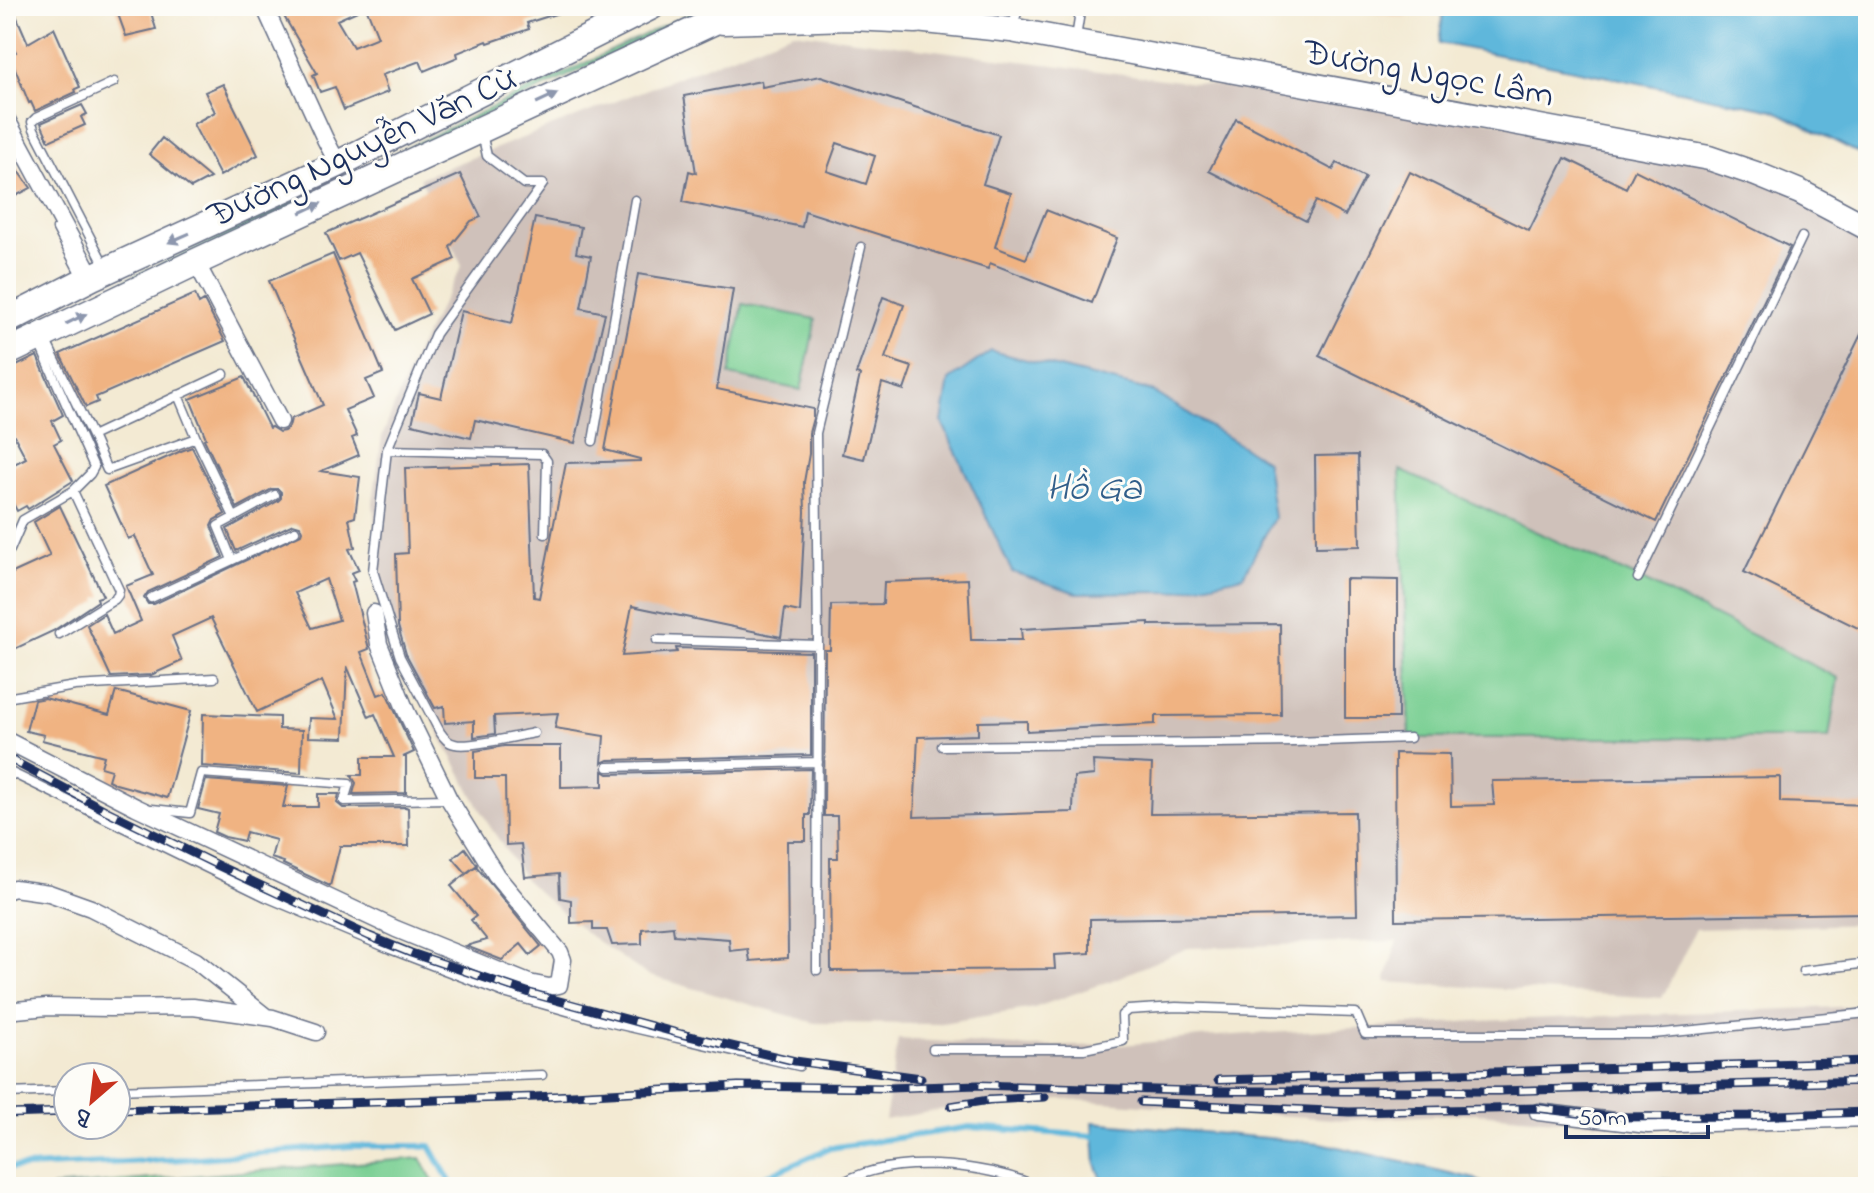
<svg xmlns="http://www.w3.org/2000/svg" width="1874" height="1193" font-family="'Indie Flower',sans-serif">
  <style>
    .built { fill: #f2d5bd }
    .industrial { fill: #cfc1ba }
    .green { fill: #79cf93; stroke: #4a7f78; stroke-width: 2 }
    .water { fill: #5eb7db; stroke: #3c739c; stroke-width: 2 }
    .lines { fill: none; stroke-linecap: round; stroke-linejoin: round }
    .stream { stroke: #5eb7db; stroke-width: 6 }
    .building { fill: #f0b382; fill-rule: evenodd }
    .service-casing { stroke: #677087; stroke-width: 11 }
    .minor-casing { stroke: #677087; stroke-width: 19 }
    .secondary-casing { stroke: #677087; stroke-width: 27 }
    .primary-casing { stroke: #677087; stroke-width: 29 }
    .service { stroke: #fff; stroke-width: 8 }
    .minor { stroke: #fff; stroke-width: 16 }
    .secondary { stroke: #fff; stroke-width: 24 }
    .primary { stroke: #fff; stroke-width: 26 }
    .rail-casing { stroke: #1b2f5e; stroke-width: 9 }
    .rail { stroke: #fdfcf7; stroke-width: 6; stroke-dasharray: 18; stroke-linecap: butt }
    .oneway { fill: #8d97ae }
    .labels { text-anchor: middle; stroke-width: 6; stroke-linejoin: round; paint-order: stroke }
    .street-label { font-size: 36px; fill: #1b2f5e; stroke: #fdfcf7 }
    .water-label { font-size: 38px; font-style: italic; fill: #325f8a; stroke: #fdfcf7 }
  </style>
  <rect width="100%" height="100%" fill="#fdfcf7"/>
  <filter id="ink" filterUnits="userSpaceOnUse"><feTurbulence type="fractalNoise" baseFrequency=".0125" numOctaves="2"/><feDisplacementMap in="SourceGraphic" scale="16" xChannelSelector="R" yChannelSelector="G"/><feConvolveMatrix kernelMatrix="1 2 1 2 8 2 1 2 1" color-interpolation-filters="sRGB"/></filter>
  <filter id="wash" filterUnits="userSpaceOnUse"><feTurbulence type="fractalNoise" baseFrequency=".006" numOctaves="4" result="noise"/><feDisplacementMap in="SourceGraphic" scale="32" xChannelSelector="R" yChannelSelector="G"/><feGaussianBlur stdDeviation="1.8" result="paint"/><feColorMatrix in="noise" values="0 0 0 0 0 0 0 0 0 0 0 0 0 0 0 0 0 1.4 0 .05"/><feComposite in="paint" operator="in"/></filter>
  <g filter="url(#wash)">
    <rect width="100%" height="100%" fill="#f3ead3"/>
    <path class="built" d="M1330,6H1409L1406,18Z"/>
    <path class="industrial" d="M793,32L1720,150L1868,228V924L1696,929L1662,998L1385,982L1397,941L1188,948L1110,981L1034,1008L936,1024L815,1023L647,975L590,936L527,882L489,825L441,737L411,669L382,594L373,503L382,437L416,352L462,266L420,178Z
      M1868,1006V1125L1649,1128L1476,1113L1346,1120L1063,1099L1005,1102L956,1107L885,1120L898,1039L1031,1047L1123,1045L1201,1037L1477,1021Z"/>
    <path class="green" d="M705,6H714L340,185L6,341V335L213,240Z
      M743,304L816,319L801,390L729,375Z
      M1400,470L1638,578L1838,678L1829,738H1410Z
      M421,1158L436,1187H51Z"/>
    <path class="water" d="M1444,6H1868V158L1774,110L1439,43Z
      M991,351L1152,391L1266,461L1274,518L1243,576L1174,592L1077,593L1012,572L942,422L949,380Z
      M1093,1122L1321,1143L1475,1179L1489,1187H1105L1096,1164Z
      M1653,1179L1702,1182L1712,1187H1617Z"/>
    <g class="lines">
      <path class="stream" d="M6,1168L186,1159L350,1146H430L453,1187
        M742,1187L830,1148L970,1127L1094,1136"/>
    </g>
    <g id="blocks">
      <path class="building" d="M6,6H12L28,43L54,28L80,87L75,89L76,92L35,111L31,102L29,103L10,56L16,52L6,35Z
        M115,6H149L156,29L126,36Z
        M278,6H570L571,9L527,23L529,29L488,43L487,41L457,53L458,57L424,71L420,61L382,75L388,92L344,110L335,87L320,92L313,75L317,73ZM366,7L378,37L353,47L337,20Z
        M821,76L999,135L983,184L1011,193L995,247L1026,259L1046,210L1117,238L1092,303L990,263L988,269L805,211L802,227L683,202L689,171L696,173L684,96L761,81L762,87ZM837,143L875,156L866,184L827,171Z
        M223,84L258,155L220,176L193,124L215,112L205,92Z
        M82,105L87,114L81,117L85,125L49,141L41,123Z
        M1236,119L1333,170L1337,163L1365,177L1345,216L1316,201L1306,221L1209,171Z
        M162,138L210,178L191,188L149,154Z
        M6,141L17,162L14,164L31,188L6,201Z
        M1565,158L1626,188L1635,170L1790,247L1656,522L1319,356L1410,172L1529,231Z
        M460,174L481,217L471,221L450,247L455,259L412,279L429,314L395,330L357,253L339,261L326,233Z
        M535,218L581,227L576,253L591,256L581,308L605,313L575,443L475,420L471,438L412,424L419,393L441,398L461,311L512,323Z
        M333,254L383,373L366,380L374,398L345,410L357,436L352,438L359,455L321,471L360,477L355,517L349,519L355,547L349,549L359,570L351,573L355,581L352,582L369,649L361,652L378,695L386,692L414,752L403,757H406V793L353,794L356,783L351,775H362V757H394L375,714L369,717L347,666L344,738L308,737L309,718L338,719L322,681L257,712L211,618L172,636L182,661L151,675L111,677L87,625L104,614L113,634L141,621L126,586L153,575L135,536L128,539L104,486L181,451L192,447L225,514L214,520L211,526L223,557L148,592L144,598L148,604H154L301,534L302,531L300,526L293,524L236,551L227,529L278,501L281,498V492L278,489H272L237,508L204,439L206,438L190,399L244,377L269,428L271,427L279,432L284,431L289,427L291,419L323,405L269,281ZM326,579L339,620L312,628L295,593Z
        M638,274L733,289L717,389L813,409V418L809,433V454L804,482L805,512L800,612L785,609L781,637L632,606L622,656L677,652L676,648L811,652V755L608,760L602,763L604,736L555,728L558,713L494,716L495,734L474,737V721L445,723L444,706L435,708L406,654L398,626L396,554L408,553L405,468L529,464L534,597L539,598L566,463L640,461V459L605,450Z
        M195,294L199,304L204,301L225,341L96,397L98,402L86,407L60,354Z
        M883,297L904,305L885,358L912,367L904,390L882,383L864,459L842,454L860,375L856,374Z
        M1868,320V633L1744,572Z
        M37,356L63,415L52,421L61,440L54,444L73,481L28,509L26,506L17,511L6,490V468L26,458L6,420V371Z
        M1358,455L1360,546L1316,547L1315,456Z
        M60,506L103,596L97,598L98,601L53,631L6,653V576L50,556L34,522Z
        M968,579L971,640H1022L1021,629L1149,622V625L1280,624L1281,715L1155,716V724L1027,731V721L978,722V735L918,737L914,817L1073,812L1074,777L1094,775L1093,761L1152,764L1150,814L1355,812L1357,915L1090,919V953L1054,955L1055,969L831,971L830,858H838L837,816H824L825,650H830L831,605L883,604L884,582Z
        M1345,579L1398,580V718H1345Z
        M116,691L191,711L167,798L116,784L108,780L111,770L101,767L104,756L42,740L44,735L26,731L34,700L45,698L109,715Z
        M203,714L279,717V729L302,730L301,773L202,766Z
        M504,746H561V787L603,786V771L608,774L811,769L810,815H806V841H787L788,958L750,961L748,949L730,951L729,939L674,935L673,926L642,929V944L612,945L607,930H593V922L571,923V900L560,898L559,874L525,877L521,844L506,845L505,778H475V751Z
        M1395,753L1450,754L1451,806L1494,805L1492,781L1780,777V802L1868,805V913L1396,920Z
        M206,780L288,786L283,807H318V794H339L337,803L343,808L406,807L408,808L409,846H340L330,886L283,864L284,862L271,858L276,840L246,832L244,841L225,837L214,832L219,814L198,809Z
        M465,848L477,865L466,873L453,858Z
        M476,866L541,946L530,955L521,944L502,960L466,946L487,940L471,920L476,916L451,886Z"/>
    </g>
  </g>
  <g filter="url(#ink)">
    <use href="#blocks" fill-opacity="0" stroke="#677087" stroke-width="2"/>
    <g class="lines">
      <g class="service-casing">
        <path id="service" d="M1012,26L1020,6
          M1076,38L1081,6
          M482,133L487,156L524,184H543L435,334L387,450L373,571L400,657L440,732C444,738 448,743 455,744C468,748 518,736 534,733
          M57,229L82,277
          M105,266L34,129L32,122L36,118L114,82
          M45,339L92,436L107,470L196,438
          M178,395L196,438L234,517
          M92,436L224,374
          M593,441L635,200
          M387,450L542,454L547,461L545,534
          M6,552L10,550L23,520L73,491L90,474L94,467L39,343
          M232,560L218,526L275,495
          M1638,578L1802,237
          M151,598L295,531
          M59,634L115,599L118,595L119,590L73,491
          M657,640L818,645
          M6,698L75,686L214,678
          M942,746L1294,742L1410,738
          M608,767L818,762
          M6,770L266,897L390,949L507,994L599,1020L799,1066
          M152,809L190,813L201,773L349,784L344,801L448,799
          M817,970L818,645L816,433L861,247
          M1803,971L1868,963
          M933,1049H1084L1123,1041L1122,1015L1128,1010L1176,1007L1356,1013L1365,1034H1653L1868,1013
          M116,1090L542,1075
          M6,1093L68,1091
          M835,1187C888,1152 984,1163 1039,1187"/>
      </g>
      <g class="minor-casing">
        <path id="minor" d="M264,6L325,139L338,164
          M6,118L92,277
          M196,262L280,421
          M6,740L136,807L396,929L529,983L549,987L559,985L563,960L560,952L496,875L449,799L406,711L379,644L374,613
          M6,891L14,888L49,893L91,908L196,961L265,1016
          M6,1011L47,1007L110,1008L193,1007L273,1018L316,1032
          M1538,1112L1648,1125L1868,1118"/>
      </g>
      <g class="secondary-casing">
        <path id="secondary" d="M900,15L916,20L1011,30L1709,158L1756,174L1800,192L1868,228"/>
      </g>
      <g class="primary-casing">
        <path id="primary" d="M723,21L850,17L916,20
          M6,321L92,277L338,164L652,6
          M6,353L196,262L747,6"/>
      </g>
      <use href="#service" class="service"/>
      <use href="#minor" class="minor"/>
      <use href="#secondary" class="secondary"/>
      <use href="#primary" class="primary"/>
      <g class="rail-casing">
        <path id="rail" d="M6,757L107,811L219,866L369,936L411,953L530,993L681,1034L795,1061L921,1078
          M1218,1080L1868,1061
          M1141,1102L1349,1112L1537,1108L1611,1117L1750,1116L1868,1112
          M951,1106L989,1100L1045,1097
          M116,1110L536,1097L738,1086L889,1088L978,1085L1191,1091H1499L1868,1081
          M6,1114L68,1112"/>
      </g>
      <use href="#rail" class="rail"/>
    </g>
    <defs><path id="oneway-solid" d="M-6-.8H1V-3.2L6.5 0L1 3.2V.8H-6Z" transform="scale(2)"/></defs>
    <g class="oneway">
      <use href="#oneway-solid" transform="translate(547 98) rotate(-25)"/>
      <use href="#oneway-solid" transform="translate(311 208) rotate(-25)"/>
      <use href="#oneway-solid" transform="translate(179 238) rotate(156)"/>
      <use href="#oneway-solid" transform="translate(76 319) rotate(-26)"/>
    </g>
  </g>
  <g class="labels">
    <g class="street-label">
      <text transform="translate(1429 71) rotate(10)" y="13">Đường Ngọc Lâm</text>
      <text transform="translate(361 145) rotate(-25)" y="13">Đường Nguyễn Văn Cừ</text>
    </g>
    <g class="water-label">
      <text x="1094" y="499">Hồ Ga</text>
    </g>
  </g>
  <rect width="1874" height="1193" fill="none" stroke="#fdfcf7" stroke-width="32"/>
  <g transform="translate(92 1101) rotate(208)"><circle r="38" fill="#fdfcf7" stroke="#a3aaba" stroke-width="2"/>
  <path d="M0-6L14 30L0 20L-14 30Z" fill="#c8321e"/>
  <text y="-12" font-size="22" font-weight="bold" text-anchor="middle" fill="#1b2f5e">B</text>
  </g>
  <path d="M1566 1125v12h142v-12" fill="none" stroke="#1b2f5e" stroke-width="4"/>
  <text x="1578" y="1125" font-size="24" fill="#1b2f5e" stroke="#fdfcf7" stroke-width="6" paint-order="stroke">50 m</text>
</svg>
